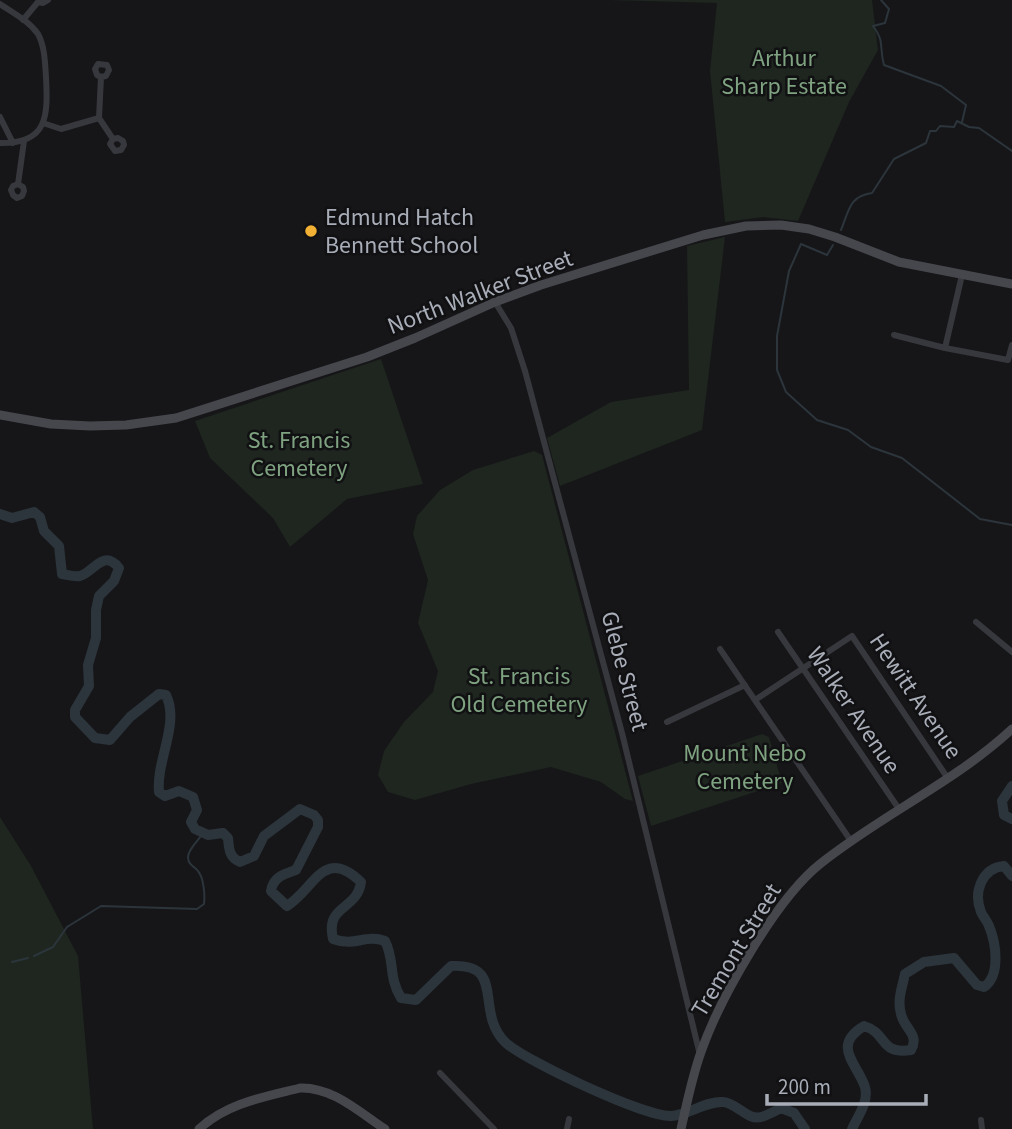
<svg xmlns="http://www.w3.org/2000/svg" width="1012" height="1129" font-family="'Source Sans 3',sans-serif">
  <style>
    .green { fill: #1e261f }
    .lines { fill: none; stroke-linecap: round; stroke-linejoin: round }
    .stream { stroke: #2c353c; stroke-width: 2 }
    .river { stroke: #2c353c; stroke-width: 10 }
    .street { stroke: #37383d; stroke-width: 6 }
    .secondary { stroke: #45474d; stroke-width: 9 }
    .poi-dot { fill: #f2b134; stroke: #111113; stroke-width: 2.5 }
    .labels { text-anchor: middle; stroke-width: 5; stroke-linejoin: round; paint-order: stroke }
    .park-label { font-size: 24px; fill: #7fa381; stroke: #111113 }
    .poi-label { font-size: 24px; fill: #a8adb8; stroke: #111113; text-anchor: start }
    .street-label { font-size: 24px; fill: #a8adb8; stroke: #111113 }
  </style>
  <rect width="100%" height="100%" fill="#161618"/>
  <path class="green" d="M608,0H872L878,50L849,102L798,221L763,217L725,222L710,71L717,3Z
    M725,237L702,430L560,486L547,438L611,402L689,390L687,246Z
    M381,359L423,484L347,499L290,547L273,518L210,458L195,421Z
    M534,451L542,455L633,801L625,799L601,782L551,767L471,784L415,800L388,792L378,775L384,751L404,722L433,692L438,671L418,623L428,580L413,534L417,516L440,490L473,470Z
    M762,734L769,737L782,783L651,826L638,776Z
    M0,817L31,866L78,956L93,1129H0Z"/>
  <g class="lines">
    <path class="stream" d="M881,0L889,9L885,23L873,26C885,41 879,48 884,65L941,86L966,105L962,122
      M841,230C849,211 849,196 872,193L894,159L926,143L930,131H936L940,126L954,127L957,121L969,127L979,128L1012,151
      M833,245L827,255L801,244L789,271L777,336V370L786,392L817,420L848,430L871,447L902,458L980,519L1012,525
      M34,956L53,947L67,927L101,906L197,909L204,904C205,896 204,878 198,871C194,866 188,865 188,857C188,849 199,840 203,833
      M12,962L28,958"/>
    <path class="river" d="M0,514L12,518L34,512L40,517L44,531L59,546L62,574C68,575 74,577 80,576C93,573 103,548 119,568L114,581L99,596L96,610V638L88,665L89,686L75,710V717L95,738L110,740L130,717L159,694L166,695C180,724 156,760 159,792L165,796L179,791L193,797L197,810L191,822L195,829L208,835L223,833L228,838C229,849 229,857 240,862L254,856L264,836L300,809L314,815L318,820V827L296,870C284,874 273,877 271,891L287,906C315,888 324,846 361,882C357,911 325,904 333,939C355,947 365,934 385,941C395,960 388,977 401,998L416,1000L451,966C507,963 474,1011 505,1042C525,1061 645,1117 671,1116C688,1115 706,1101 723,1102C737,1103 748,1121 761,1117C768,1115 775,1111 781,1108L794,1113L805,1129
      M1012,786L1002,801L1004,815L1012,819
      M852,1129C858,1116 869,1102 865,1087C857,1063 831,1046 864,1026C888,1033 879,1055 911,1050C920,1034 904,1029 901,1014C897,1000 902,988 905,974L924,962L954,958L977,985L984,987C1001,975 996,943 989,926C987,920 983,917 981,912C973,892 982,868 1004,866L1012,876"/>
    <path class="street" d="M0,4C13,13 29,21 38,34C45,47 45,63 46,77C48,116 48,144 0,143
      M23,20L38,2L43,3L48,0
      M101,77L106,76L109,70L107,65L98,64L95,69L97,75L101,77L99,118L113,139L118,138L123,141L124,145L121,150L115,151L110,144L113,139
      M0,117L13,143
      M43,123L61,129L99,118
      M18,184L23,187L24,191L22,196L17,198L13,195L11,190L13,186L18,184L24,141
      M962,275L945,348L1008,360L1012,345
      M495,302L511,328L525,371L622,733L700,1055
      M894,335L945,348
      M976,622L1012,652
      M778,632L899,809
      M720,649L851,841
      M755,700L852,636L947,777
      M667,722L745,685
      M440,1073L494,1129
      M981,1120L982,1129
      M567,1129L569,1119"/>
    <path class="secondary" d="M0,415L51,424L90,426L126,425L176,418L367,357L415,338L495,302L541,285L703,235L746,226L781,225L809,229L835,237L899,262L1012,284
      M199,1129C227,1103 264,1097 300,1088C333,1087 359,1112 385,1129
      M681,1129C687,1103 692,1077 701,1052C720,998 776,899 820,864C881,815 955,782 1012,729"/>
  </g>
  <circle class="poi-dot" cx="311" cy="231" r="7"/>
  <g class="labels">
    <g class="park-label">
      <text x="784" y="66">Arthur<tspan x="784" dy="28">Sharp Estate</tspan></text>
      <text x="299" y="448">St. Francis<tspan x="299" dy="28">Cemetery</tspan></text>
      <text x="519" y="684">St. Francis<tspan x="519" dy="28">Old Cemetery</tspan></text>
      <text x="745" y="761">Mount Nebo<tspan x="745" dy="28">Cemetery</tspan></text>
    </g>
    <g class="poi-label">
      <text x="325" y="225">Edmund Hatch<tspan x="325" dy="28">Bennett School</tspan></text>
    </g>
    <g class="street-label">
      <text transform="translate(480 292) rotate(-21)" y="8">North Walker Street</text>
      <text transform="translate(625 671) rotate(75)" y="8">Glebe Street</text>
      <text transform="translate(916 696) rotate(56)" y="8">Hewitt Avenue</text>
      <text transform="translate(854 710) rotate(56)" y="8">Walker Avenue</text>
      <text transform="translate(736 950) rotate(-59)" y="8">Tremont Street</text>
    </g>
  </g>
  <path d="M767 1094v10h159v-10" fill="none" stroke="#a8adb8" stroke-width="3.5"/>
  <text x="778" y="1094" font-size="21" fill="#a8adb8" stroke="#111113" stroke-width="5" paint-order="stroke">200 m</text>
</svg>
